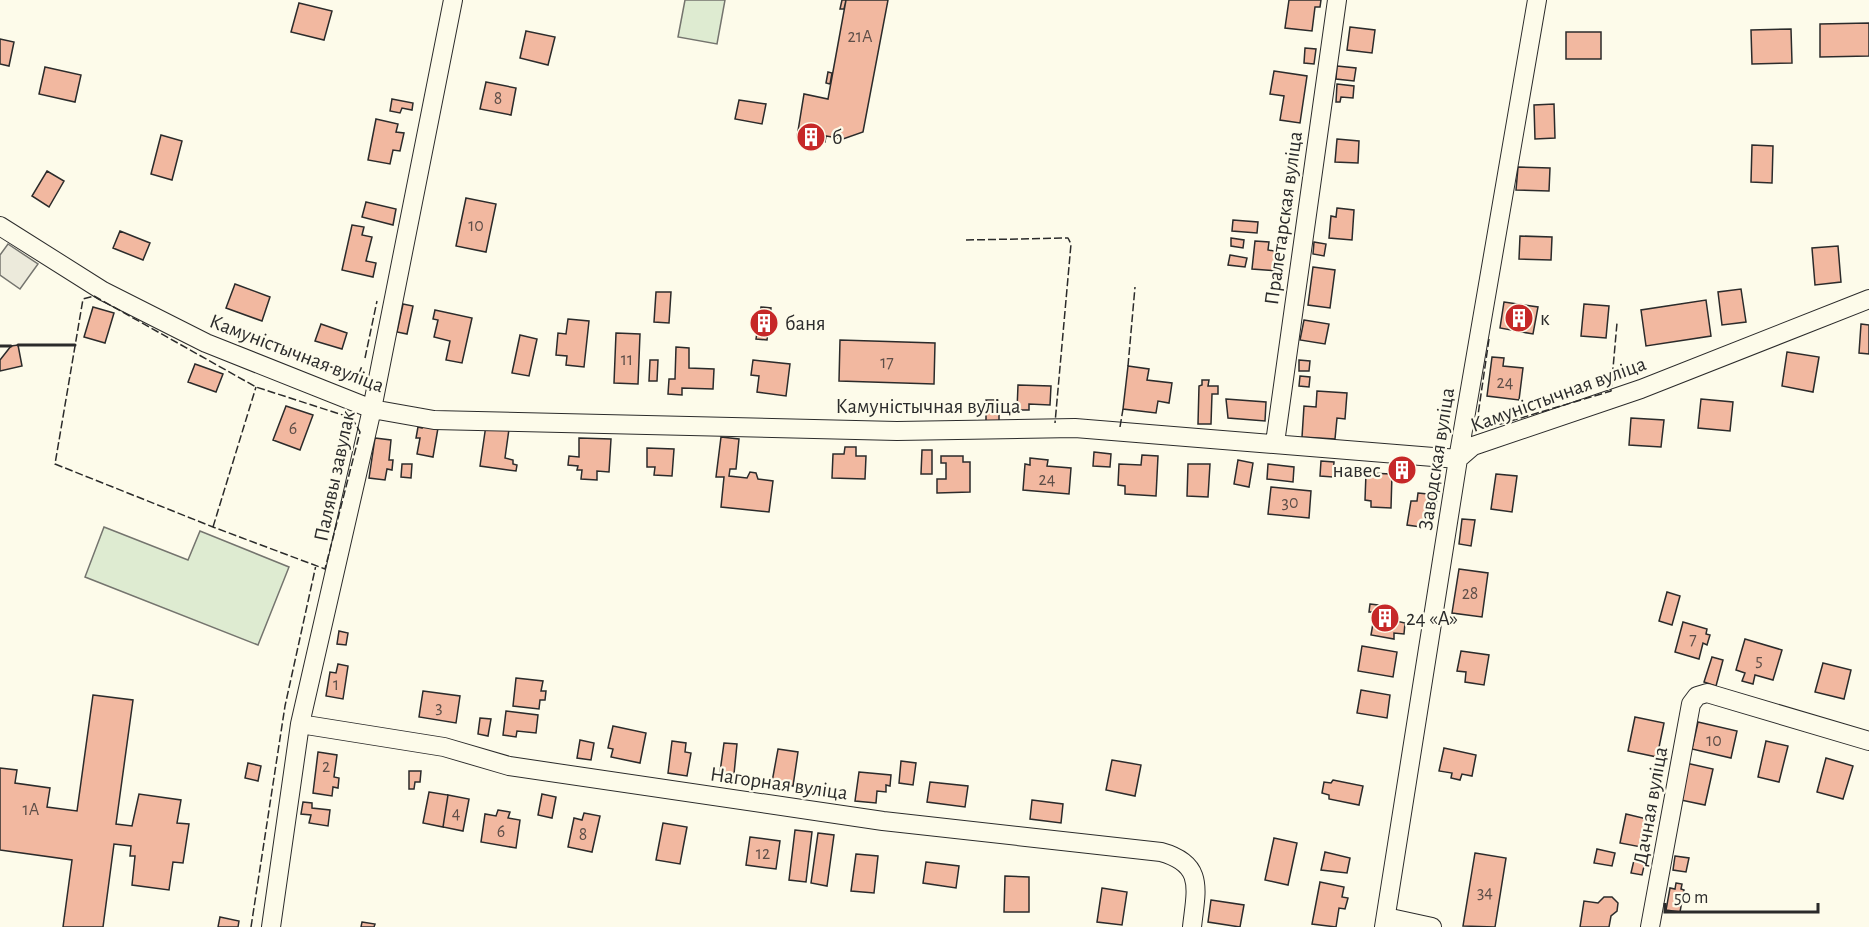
<svg xmlns="http://www.w3.org/2000/svg" width="1869" height="927" font-family="'Alegreya Sans',sans-serif">
  <style>
    .green { fill: #deebd1; stroke: #74746e; stroke-width: 1.5 }
    .parking { fill: #eceadb; stroke: #74746e; stroke-width: 1.5 }
    .building { fill: #f2b8a0; stroke: #2b2b2b; stroke-width: 1.5 }
    .lines { fill: none; stroke-linecap: round; stroke-linejoin: round }
    .street-casing { stroke: #2b2b2b; stroke-width: 20 }
    .street { stroke: #fdfbea; stroke-width: 18 }
    .fence { stroke: #2b2b2b; stroke-width: 1.5; stroke-dasharray: 8 3; stroke-linecap: butt }
    .wall { stroke: #2b2b2b; stroke-width: 3 }
    .labels { text-anchor: middle; stroke-width: 4.5; stroke-linejoin: round; paint-order: stroke }
    .number-label { font-size: 18px; fill: #5d4e48 }
    .poi-label { font-size: 21px; fill: #2b2b2b; stroke: #fdfbea; text-anchor: start }
    .street-label { font-size: 21px; fill: #2b2b2b; stroke: #fdfbea }
  </style>
  <rect width="100%" height="100%" fill="#fdfbea"/>
  <path class="green" d="M685,0H725L717,44L678,37Z
    M104,527L188,560L200,531L289,567L258,645L85,577Z"/>
  <path class="parking" d="M8,244L38,264L20,289L0,275V255Z"/>
  <path class="building" d="M842,0H846L844,9H840Z
    M846,0H888L863,132L843,139L798,131L804,94L828,99Z
    M1289,0H1321L1320,7H1315L1312,31L1285,28Z
    M299,3L332,11L324,40L291,32Z
    M1869,23V56L1820,57V24Z
    M1350,27L1375,30L1372,53L1347,50Z
    M1791,29L1792,63L1752,64L1751,30Z
    M526,31L555,37L548,65L520,58Z
    M1566,32H1601V59H1566Z
    M0,39L14,42L9,66L0,64Z
    M1305,48L1316,49L1314,64L1304,63Z
    M1337,66L1356,68L1354,81L1336,79Z
    M45,67L81,75L75,102L39,94Z
    M1274,71L1307,76L1300,123L1280,120L1284,96L1270,94Z
    M828,72L832,73L830,84L826,83Z
    M486,82L516,88L511,115L480,109Z
    M1337,84L1354,86L1353,98L1341,97L1340,102H1336Z
    M392,99L413,103L412,110L402,108L400,113L390,111Z
    M739,100L766,104L762,124L735,119Z
    M1554,104L1555,138L1535,139L1534,105Z
    M376,119L398,124L396,132L404,133L400,151L393,150L390,164L368,160Z
    M798,131L826,136L825,142L797,137Z
    M161,135L182,141L172,180L151,174Z
    M1337,139L1359,141L1358,163L1335,162Z
    M1752,145L1773,146L1772,183L1751,182Z
    M1518,167L1550,168L1549,191L1516,190Z
    M47,171L64,181L49,207L32,196Z
    M466,198L496,204L486,252L456,246Z
    M366,202L396,209L393,225L362,217Z
    M1337,208L1354,210L1352,240L1329,238L1331,216L1336,217Z
    M1233,220L1258,222L1257,233L1232,231Z
    M352,225L364,227L362,235L372,237L366,261L376,263L373,277L342,270Z
    M120,231L150,243L143,260L113,248Z
    M1520,236L1552,237L1551,260L1519,259Z
    M1231,238L1244,240L1243,248L1231,246Z
    M1255,241L1269,242L1268,250L1280,252L1278,271L1252,269Z
    M1314,242L1326,244L1324,256L1313,254Z
    M1838,246L1841,282L1815,285L1812,248Z
    M1230,255L1247,258L1245,267L1228,265Z
    M1313,267L1335,270L1330,308L1308,305Z
    M235,284L270,297L262,321L226,308Z
    M1741,289L1746,322L1722,325L1718,292Z
    M656,292H671L669,323L654,322Z
    M1706,300L1711,336L1646,346L1641,310Z
    M1504,302L1538,307L1533,334L1500,328Z
    M403,304L413,306L407,334L397,332Z
    M1584,304L1609,306L1606,338L1581,336Z
    M93,307L114,313L105,343L84,337Z
    M761,307L771,308L767,340L756,339Z
    M435,310L472,318L462,363L446,360L450,341L434,337L438,320L433,319Z
    M568,319L589,321L584,367L566,365L567,356L556,355L558,333L566,334Z
    M1304,320L1329,324L1325,344L1300,340Z
    M321,324L347,333L342,349L315,341Z
    M1861,324L1869,325V354L1859,353Z
    M616,333L640,334L638,384L614,383Z
    M520,335L537,339L529,376L512,373Z
    M840,340L935,343L934,384L839,381Z
    M18,345L22,366L0,371V360L11,346Z
    M676,347L689,348V368L714,369L713,389L682,388V395L668,394L669,379H675Z
    M1787,352L1819,357L1813,392L1782,386Z
    M1492,357L1504,358L1503,366L1523,368L1519,400L1487,396Z
    M650,360H658L657,381H649Z
    M753,360L790,364L786,396L757,392L759,376L751,375Z
    M1299,360L1310,361L1309,371H1299Z
    M195,364L223,374L216,392L188,382Z
    M1128,366L1149,369L1147,380L1172,383L1169,403L1158,401L1156,413L1123,409Z
    M1300,376L1310,377L1309,387L1299,386Z
    M1202,380H1209L1208,386H1218V394H1212L1211,424H1198L1199,386L1202,385Z
    M1018,385L1051,386L1050,405L1029,404V410H1017Z
    M1317,391L1347,393L1345,419L1337,418L1335,439L1302,437L1304,406L1316,407Z
    M1226,399L1266,402L1265,421L1228,418Z
    M1701,399L1733,402L1730,431L1698,428Z
    M986,400H999V421H986Z
    M286,406L313,415L300,450L273,440Z
    M1631,418L1664,420L1661,447L1629,445Z
    M422,425L438,428L433,457L417,454L420,438H416L418,427L422,428Z
    M486,425L509,429L505,458L513,460V464L517,465L516,471L480,466Z
    M721,437L739,439L736,469H730L729,476L747,478L750,472L756,473L758,479L773,481L769,512L721,507L724,477H716Z
    M375,438L391,440L389,460H393L392,470L387,469L385,480L369,478Z
    M579,438L611,439L609,472L597,471V480L581,479L582,470H577L578,466L568,465L569,456L579,457Z
    M845,447H856V456H866L865,479L832,478L833,454H844Z
    M647,448L674,449L672,476L654,475L655,467H647Z
    M922,450H932V474H921Z
    M1094,452L1111,454L1110,467L1093,466Z
    M1142,455L1158,456L1156,496L1125,494V486L1118,485L1119,464L1141,465Z
    M941,456H963V462H970V492L937,493V479H946V463H941Z
    M1030,458L1048,460L1047,466L1071,468L1069,494L1023,490L1025,464L1030,465Z
    M1238,460L1253,463L1249,487L1234,484Z
    M1321,461L1334,462L1333,477L1320,476Z
    M1396,463L1409,464L1408,476H1395Z
    M402,464H412L411,478L401,477Z
    M1188,464H1210L1208,497L1187,496Z
    M1268,464L1294,467L1293,482L1267,479Z
    M1366,473L1392,474L1391,508L1371,507V501L1365,500Z
    M1496,474L1517,476L1512,512L1491,509Z
    M1271,487L1311,491L1309,518L1268,514Z
    M1418,493L1437,495L1436,506L1431,505L1429,521L1422,520L1421,527L1407,525L1411,501H1417Z
    M1462,519L1475,520L1471,546L1459,544Z
    M1459,569L1488,573L1482,617L1452,613Z
    M1667,592L1680,596L1672,625L1659,621Z
    M1370,604L1386,606L1385,612L1397,614L1396,621L1405,623L1404,634L1394,633V639L1371,635L1375,612H1369Z
    M1683,622L1707,629L1706,634L1710,635L1707,645L1703,643L1699,659L1675,652Z
    M339,631L348,633L346,645L337,644Z
    M1745,639L1782,650L1773,680L1755,675L1753,684L1742,681L1745,673L1736,670Z
    M1362,646L1397,652L1393,677L1358,671Z
    M1461,651L1489,655L1484,685L1465,682L1466,672L1457,671Z
    M1712,657L1723,660L1716,686L1704,682Z
    M1823,663L1851,670L1844,699L1815,692Z
    M338,664L348,666L343,699L326,696L330,672L336,673Z
    M516,678L543,681L541,691H546L545,700H540L539,709L513,706Z
    M1361,690L1390,695L1387,718L1357,713Z
    M423,691L460,696L456,723L419,717Z
    M93,695L133,700L116,824L132,826L139,794L181,800L177,823L189,824L183,863L173,862L169,890L132,885L135,856H130L131,846L114,844L103,927H63L72,860L0,850V768L17,770L15,783L50,788L47,807L77,811Z
    M506,711L538,715L536,733L517,731L516,737L503,735Z
    M1635,717L1664,723L1657,757L1628,751Z
    M480,718L491,719L488,736L478,734Z
    M1698,722L1737,731L1731,758L1692,749Z
    M613,726L646,733L640,763L611,757L613,749L608,748Z
    M580,740L594,743L591,760L577,758Z
    M672,741L686,743L685,752L691,753L687,776L668,773Z
    M1766,741L1788,746L1779,782L1758,777Z
    M724,743L737,744L734,774L720,772Z
    M1444,748L1476,755L1472,776L1462,774L1460,780L1451,778L1452,773L1439,771Z
    M778,749L798,752L793,786L772,782Z
    M318,752L337,755L334,777L339,778L338,788L333,787L332,796L313,793Z
    M1826,758L1853,766L1843,799L1817,792Z
    M1112,760L1141,765L1135,796L1106,790Z
    M901,761L916,763L913,785L899,783Z
    M248,763L261,766L258,781L245,778Z
    M1686,763L1713,769L1705,805L1676,799Z
    M409,771H421L420,782H415L414,789H409Z
    M859,772L891,775L890,786L886,785V792L877,791L876,803L855,801Z
    M1333,780L1363,786L1359,805L1329,799V795L1322,793L1324,782L1331,783Z
    M930,782L968,786L965,807L927,802Z
    M429,792L448,795L443,827L423,823Z
    M542,794L556,797L552,818L538,815Z
    M448,795L469,799L463,831L443,827Z
    M1032,800L1063,804L1061,823L1030,819Z
    M303,802L312,803V808L330,810L328,826L309,823L311,815L301,814Z
    M498,810L510,812L508,818L520,820L516,848L481,842L485,814L496,816Z
    M584,813L600,816L592,852L568,847L574,818L582,820Z
    M1626,814L1647,819L1641,847L1620,843Z
    M663,823L687,827L680,864L656,860Z
    M795,830L812,832L806,882L789,880Z
    M818,833L834,835L827,886L811,883Z
    M750,837L780,841L776,869L746,865Z
    M1274,838L1297,843L1288,885L1265,880Z
    M1597,849L1615,853L1612,866L1594,863Z
    M1325,852L1350,858L1347,873L1321,870Z
    M1475,853L1506,858L1495,927L1463,926Z
    M856,854L878,856L874,893L851,891Z
    M1675,856L1689,858L1686,872L1673,870Z
    M1634,860L1645,862L1642,875L1631,873Z
    M926,862L959,866L956,888L923,883Z
    M1005,876L1029,877V912H1004Z
    M1320,882L1344,887L1342,897L1348,898L1345,909L1339,908L1336,927L1312,924Z
    M1676,883L1682,884L1681,889L1684,890L1680,912L1666,910L1670,888L1675,889Z
    M1102,888L1127,892L1122,925L1097,922Z
    M1604,897H1612L1618,903L1617,911L1611,916L1609,927H1580L1584,901L1598,903Z
    M1211,900L1244,905L1240,927L1208,922Z
    M220,917L239,921L238,927H218Z
    M362,922L375,924L374,927H361Z"/>
  <g class="lines">
    <g class="street-casing">
      <path id="street" d="M0,226L103,291L206,343L372,409L434,420L897,431L1075,428L1458,459L1473,446L1641,389L1869,299
        M1275,443L1337,0
        M300,724L444,747L509,766L883,821L1161,852C1205,864 1196,890 1192,927
        M1386,917L1432,927
        M271,927L300,724L372,409L453,0
        M1384,927L1458,459L1537,0
        M1650,927L1691,704L1697,696L1707,693L1869,741"/>
    </g>
    <use href="#street" class="street"/>
    <path class="fence" d="M966,240L1068,238L1071,244L1055,423
      M94,296L256,387L352,418L360,432L325,569L213,527L55,464L83,299Z
      M1489,339L1477,422L1484,429L1611,391L1617,323
      M365,358L377,301
      M328,366L358,376L362,366
      M1128,366L1135,287
      M1120,427L1123,409
      M213,527L256,387
      M251,927L285,706L316,565"/>
    <path class="wall" d="M18,345H75
      M0,346H11"/>
  </g>
  <defs>
    <g id="building-disc" transform="scale(1.5)"><circle r="9.5" fill="#c62828" stroke="#fdfbea"/><path d="M-4-6H4V6H1V3H-1V6H-4ZM-2.5-4.3h1.7v1.8h-1.7ZM.8-4.3h1.7v1.8H.8ZM-2.5-1h1.7V.8h-1.7ZM.8-1h1.7V.8H.8Z" fill="#fff"/></g>
  </defs>
  <g fill-rule="evenodd">
    <use href="#building-disc" x="811" y="137"/>
    <use href="#building-disc" x="1519" y="318"/>
    <use href="#building-disc" x="764" y="323"/>
    <use href="#building-disc" x="1402" y="470"/>
    <use href="#building-disc" x="1385" y="618"/>
  </g>
  <g class="labels">
    <g class="number-label">
      <text x="860" y="42">21А</text>
      <text x="498" y="104">8</text>
      <text x="476" y="231">10</text>
      <text x="627" y="365">11</text>
      <text x="887" y="368">17</text>
      <text x="1505" y="388">24</text>
      <text x="293" y="434">6</text>
      <text x="1047" y="485">24</text>
      <text x="1290" y="508">30</text>
      <text x="1470" y="599">28</text>
      <text x="1693" y="645">7</text>
      <text x="1759" y="666">5</text>
      <text x="336" y="690">1</text>
      <text x="439" y="713">3</text>
      <text x="1714" y="746">10</text>
      <text x="326" y="772">2</text>
      <text x="31" y="815">1А</text>
      <text x="456" y="819">4</text>
      <text x="501" y="837">6</text>
      <text x="583" y="840">8</text>
      <text x="763" y="859">12</text>
      <text x="1485" y="898">34</text>
    </g>
    <g class="poi-label">
      <text x="832" y="144">б</text>
      <text x="1540" y="325">к</text>
      <text x="785" y="330">баня</text>
      <text x="1381" y="477" text-anchor="end">навес</text>
      <text x="1406" y="625">24 «А»</text>
    </g>
    <g class="street-label">
      <text transform="translate(1283 218) rotate(-82)" y="7">Пралетарская вуліца</text>
      <text transform="translate(297 353) rotate(21)" y="7">Камуністычная вуліца</text>
      <text transform="translate(1558 394) rotate(-20)" y="7">Камуністычная вуліца</text>
      <text x="928" y="413">Камуністычная вуліца</text>
      <text transform="translate(1436 459) rotate(-81)" y="7">Заводская вуліца</text>
      <text transform="translate(334 476) rotate(-78)" y="7">Палявы завулак</text>
      <text transform="translate(779 783) rotate(8)" y="7">Нагорная вуліца</text>
      <text transform="translate(1650 806) rotate(-80)" y="7">Дачная вуліца</text>
    </g>
  </g>
  <path d="M1665 903v9h153v-9" fill="none" stroke="#2b2b2b" stroke-width="3"/>
  <text x="1674" y="903" font-size="18" fill="#2b2b2b" stroke="#fdfbea" stroke-width="4.5" paint-order="stroke">50 m</text>
</svg>
